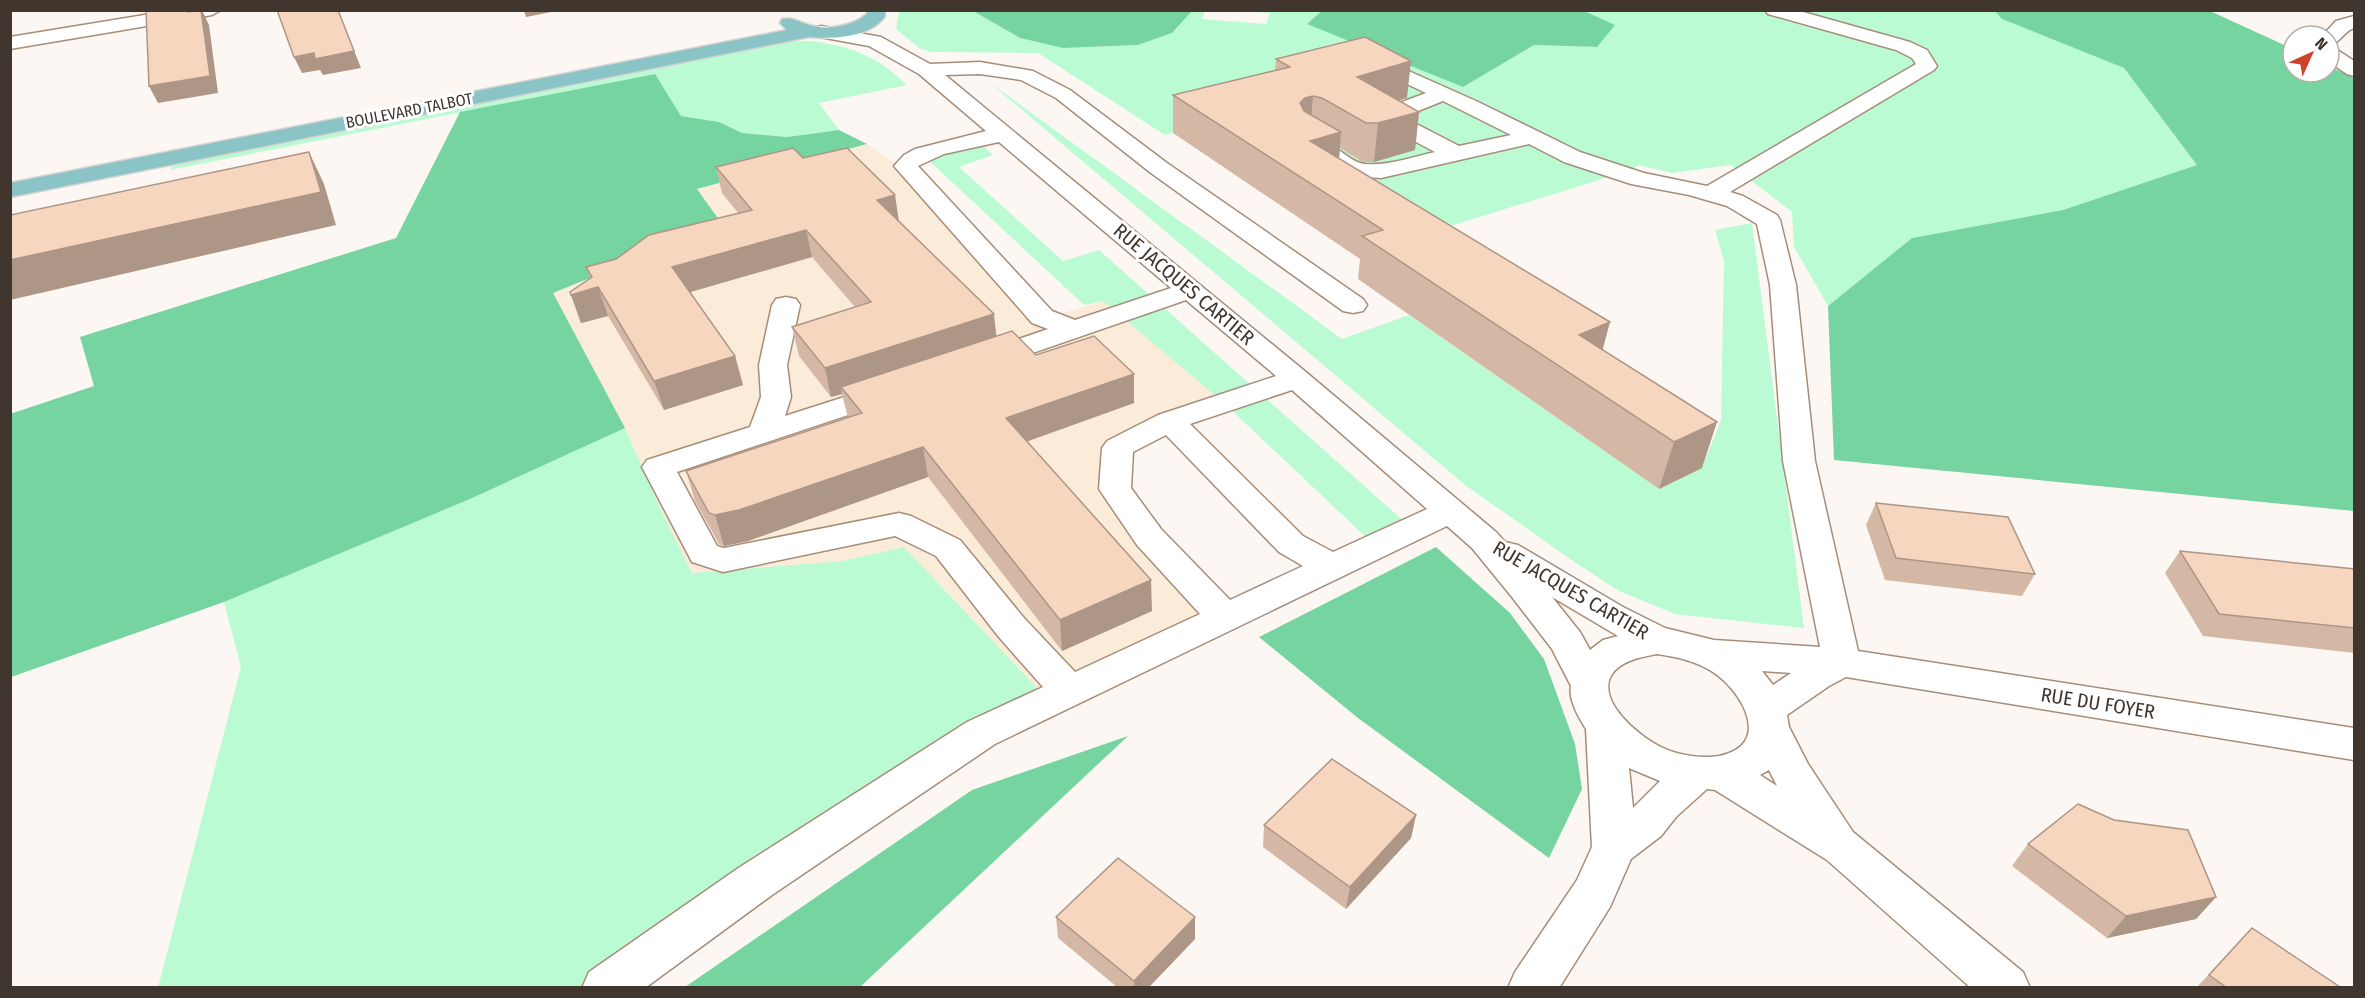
<svg xmlns="http://www.w3.org/2000/svg" width="2365" height="998" font-family="'Fira Sans Condensed',sans-serif">
  <style>
    .medical { fill: #fbebd9 }
    .green { fill: #bafbd4 }
    .forest { fill: #75d4a0 }
    .lines { fill: none; stroke-linecap: round; stroke-linejoin: round }
    .minor-casing { stroke: #a68d79; stroke-width: 3 }
    .major-casing { stroke: #d5d3d1; stroke-width: 3 }
    .minor { fill: #fff; fill-rule: evenodd }
    .major { fill: #8ac4c7; fill-rule: evenodd }
    .wall { fill: #d4b8a5 }
    .shaded-wall { fill: #ad9686 }
    .building { fill: #f7d6c0; stroke: #ad9686; stroke-width: 1.5 }
    .labels { text-anchor: middle; stroke-width: 6; stroke-linejoin: round; paint-order: stroke }
    .far-street-label { font-size: 16px; fill: #41362e; stroke: #fff }
    .street-label { font-size: 20px; fill: #41362e; stroke: #fff }
  </style>
  <rect width="100%" height="100%" fill="#fcf7f2"/>
  <path class="medical" d="M867,144L904,169L1053,316L1103,301L1224,403L1118,448L1115,488L1226,618L1039,690L904,547L842,561L692,573L660,508L625,428L553,293L722,224L696,190Z"/>
  <path class="green" d="M899,11H973L1020,38L1063,48L1138,45L1172,33L1192,11H1205L1202,19L1266,24L1270,13L1233,11H1323L1308,23L1463,87L1534,45L1597,47L1614,25L1582,11H1995L2002,19L2124,68L2197,165L2063,210L1912,238L1828,306L1794,247L1792,212L1731,165L1672,173L1639,165L1628,171L1402,241L1248,142L1408,99L1362,73L1288,104L1165,135L1038,53L931,52L919,48L896,29Z
    M812,41C856,48 875,55 907,85L819,103L839,130L787,137L742,133L719,122L681,116L654,74L170,170L177,161L775,42Z
    M989,82L1342,339L1409,315L1659,489L1702,468L1721,420L1724,261L1715,230L1752,223L1804,628L1675,614L1619,591L1576,563L1465,485Z
    M978,141L993,155L959,167L1063,261L1099,250L1406,523L1372,543L1224,403L1103,301L1084,305L924,156Z
    M625,428L660,508L692,573L842,561L904,547L1039,690L606,987L158,988L241,667L224,602L470,499Z"/>
  <path class="forest" d="M1323,10H1582L1615,25L1597,47L1534,45L1463,87L1307,24Z
    M973,11H1192L1172,33L1138,45L1063,48L1020,38Z
    M1995,11H2210L2293,49V72H2329V66L2354,78V511L1834,460L1828,306L1912,238L2063,210L2197,165L2124,68L2002,19Z
    M655,74L681,116L719,122L742,133L787,137L839,130L867,144L697,189L722,224L553,293L625,428L470,499L224,602L11,677L10,414L94,386L80,337L396,238L460,112Z
    M1436,547L1510,613L1544,659L1575,744L1582,789L1549,858L1358,718L1259,637Z
    M1128,736L860,987H685L972,790Z"/>
  <g class="lines">
    <g class="minor-casing">
      <path id="minor" d="M175,10H221L212,15L10,49V37Z
        M1765,10H1796L1910,42L1927,50L1937,66L1934,70L1730,192L1743,196L1777,215L1780,220L1796,285L1815,461L1858,651L2354,728V760L1846,677L1829,686L1787,715L1789,727L1808,764L1853,832L2023,972L2030,988H1971L1827,860L1715,790L1707,789L1676,817L1661,836L1631,859L1610,907L1559,988H1508L1515,972L1577,880L1592,847L1586,729C1579,718 1568,699 1571,686L1552,649L1512,597L1472,548L1447,526L995,744L772,895L645,988H582L589,972L740,867L967,722L1043,687L998,636L936,556L895,536L723,572L692,562L642,467L647,460L750,427L761,397L759,365L772,305L776,299L786,297L796,299L800,305L787,365L791,397L785,416L888,383L899,386L903,392L899,398L677,472L717,546L724,548L899,513L911,516L960,540L1024,618L1075,672L1200,614L1137,545L1099,489L1102,448L1107,441L1158,415L1276,376L1186,300L995,366L985,369L975,366L971,360L975,354L1048,329L1032,323L894,166L904,155L915,149L986,131L919,74L869,46L814,36L812,32L814,28L821,26L881,37L930,64L980,62L1033,71L1070,90L1167,163L1363,299L1367,305L1363,311L1353,313L1343,311L1151,173L1056,98L1021,80L980,74L945,75L1307,373L1496,532L1505,542L1518,545L1623,607L1665,628L1714,640L1820,647L1783,461L1770,285L1757,224L1727,206L1689,195L1631,184L1564,162L1529,144L1381,178L1349,176L1314,154L1311,149L1314,144C1336,139 1346,162 1365,164C1388,166 1413,157 1435,152L1380,123L1377,118L1394,105L1426,93L1388,75L1385,71L1388,67L1395,65L1476,101L1580,152L1644,173L1707,186L1916,64L1912,58L1896,50L1768,14ZM1443,101L1511,135L1459,146L1403,117ZM999,142L1171,288L1075,320L1052,311L918,166L944,154ZM1292,390L1427,509L1333,552L1303,536L1190,424ZM1166,435L1279,552L1303,566L1230,600L1161,529L1131,488L1133,452ZM1552,597L1618,636L1603,640L1590,650L1580,632ZM1657,654C1677,657 1696,661 1713,672C1743,692 1773,745 1719,756C1701,759 1677,755 1661,747C1640,737 1595,701 1612,674C1622,660 1642,657 1657,654ZM1762,671L1791,673L1773,685ZM1629,768L1660,781L1633,808ZM1769,770L1777,786L1760,775Z
        M2354,16V28C2344,31 2340,43 2329,46V36H2322L2336,21Z
        M2329,47L2336,49L2354,61V76L2347,74L2329,62Z"/>
    </g>
    <g class="major-casing">
      <path id="major" d="M867,10H885V16C870,38 833,39 809,37L10,197V183L787,30L780,23L782,19C792,17 797,21 806,24C824,31 852,27 867,14Z"/>
    </g>
    <use href="#minor" class="minor"/>
    <use href="#major" class="major"/>
  </g>
  <path class="wall" d="M1276,59L1407,98L1399,100L1419,112L1415,150L1374,162H1363L1340,148L1339,158L1603,350L1702,468L1659,489L1358,279L1360,259L1173,133V95L1275,70Z
    M803,158L899,221L997,336L1036,355L1134,374V403L1027,441L1152,611L1062,651L928,477L748,541L724,546L719,544L695,501L686,471L848,418L842,394L831,397L799,356L792,327L855,307L812,257L690,292L735,356L743,385L664,410L608,316L581,323L570,292L590,278L586,267L616,259L739,214L722,193L716,167Z
    M1876,503L2035,574L2022,596L1885,580L1866,525Z
    M2180,551L2355,569V653L2203,636L2165,573Z
    M1416,815L1411,838L1346,909L1263,847L1264,825Z
    M2028,844L2216,897L2196,919L2107,938L2012,866Z
    M1056,917L1195,939L1149,987H1117L1058,938Z
    M2252,928L2340,987H2197Z"/>
  <path class="shaded-wall" d="M202,10L209,25L218,93L158,103L149,86Z
    M338,10L361,68L323,75L320,70L302,73L294,57L314,53Z
    M524,10H561L526,17Z
    M1411,61L1407,98L1353,114L1357,77Z
    M1313,96L1310,134L1300,103L1305,98Z
    M1419,112L1415,150L1374,162L1378,123Z
    M1341,132L1338,172L1310,141Z
    M309,152L324,184L336,225L10,300V260Z
    M895,195L899,222L877,200Z
    M806,230L812,257L680,295L672,267Z
    M598,287L608,316L581,323L571,295Z
    M994,314L997,343L841,387L842,394L831,397L825,368Z
    M1610,322L1598,367L1579,335Z
    M735,356L743,385L664,410L654,381Z
    M1134,374V403L1009,448L1006,418Z
    M1717,422L1702,468L1659,489L1674,442Z
    M923,447L928,477L748,541L724,546L715,515Z
    M1151,580L1152,611L1062,651L1060,620Z
    M1416,815L1411,838L1346,909L1350,887Z
    M2216,897L2196,919L2107,938L2126,916Z
    M1195,917V939L1149,987H1134V981Z"/>
  <path class="building" d="M150,10H188V12L201,10L210,76L149,86L146,11Z
    M277,10H338L354,51L315,59L314,53L294,57Z
    M1365,37L1411,61L1357,77L1419,112L1378,123H1366L1322,98L1313,96L1305,98L1300,103L1304,111L1341,132L1310,141L1610,322L1579,335L1717,422L1674,442L1362,236L1383,230L1173,95L1290,67L1276,59Z
    M793,148L803,158L847,148L895,195L877,200L994,314L825,368L792,327L871,302L806,230L672,267L735,356L654,381L598,287L571,295L570,292L592,277L586,267L616,259L649,235L752,210L716,167Z
    M309,152L321,192L10,260V215Z
    M1012,331L1036,355L1094,336L1134,374L1006,418L1151,580L1060,620L923,447L739,510L715,515L709,513L686,471L862,413L841,387Z
    M1876,503L2008,517L2035,574L1896,558Z
    M2180,551L2355,569V628L2219,614Z
    M1332,759L1416,815L1350,887L1264,825Z
    M2078,804L2114,820L2188,830L2216,897L2126,916L2028,844Z
    M1118,858L1195,917L1134,981L1056,917Z
    M2252,928L2340,987H2226L2209,975Z"/>
  <g class="labels">
    <g class="far-street-label">
      <text transform="translate(409 110) rotate(-11)" y="6">BOULEVARD TALBOT</text>
    </g>
    <g class="street-label">
      <text transform="translate(1184 284) rotate(40)" y="7">RUE JACQUES CARTIER</text>
      <text transform="translate(1571 590) rotate(30)" y="7">RUE JACQUES CARTIER</text>
      <text transform="translate(2098 703) rotate(9)" y="7">RUE DU FOYER</text>
    </g>
  </g>
  <rect width="2365" height="998" fill="none" stroke="#41362e" stroke-width="24"/>
  <g transform="translate(2311 54) rotate(45)"><circle r="28" fill="#ffffff" stroke="#b3afab" stroke-width="1.5"/>
  <path d="M0-4.5L10 22L0 15L-10 22Z" fill="#ce432a"/>
  <text y="-9" font-size="16" font-weight="bold" text-anchor="middle" fill="#41362e">N</text>
  </g>
</svg>
